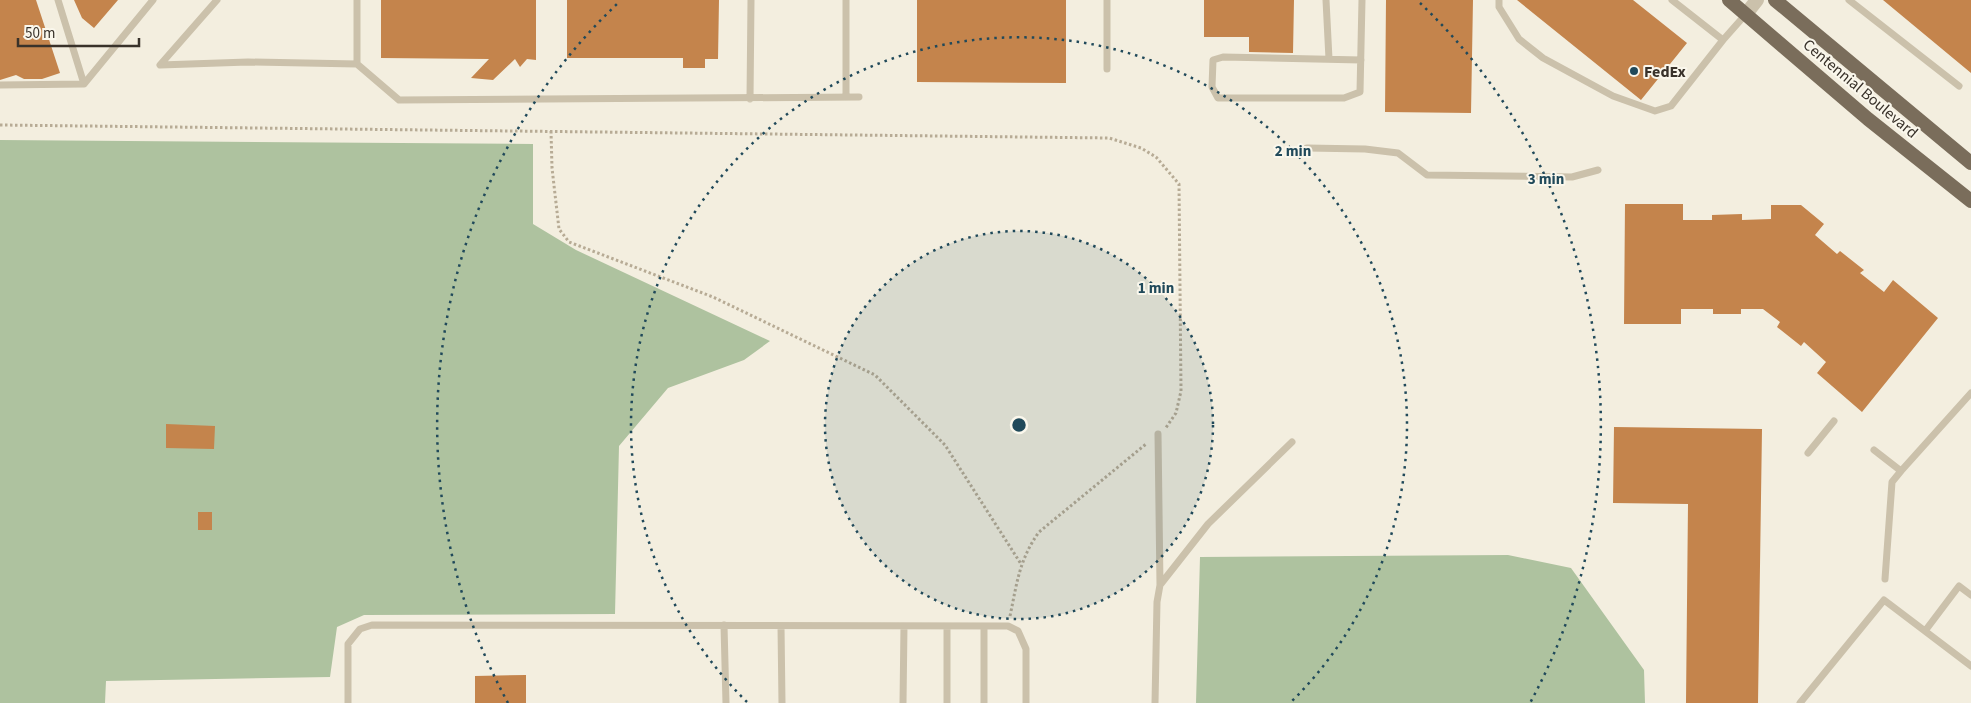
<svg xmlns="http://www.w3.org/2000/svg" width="1971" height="703" font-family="'Source Sans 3',sans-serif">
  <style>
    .green { fill: #aec29f }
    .building { fill: #c4844c }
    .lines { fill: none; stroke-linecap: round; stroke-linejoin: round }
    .path { stroke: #b7ab95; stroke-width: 3; stroke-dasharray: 2.5 2.5; stroke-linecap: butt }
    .service { stroke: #cbc1ab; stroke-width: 7 }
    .minor { stroke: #cbc1ab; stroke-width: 14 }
    .primary { stroke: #7a6d5b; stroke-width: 14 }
    .ring { fill: none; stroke: #20495a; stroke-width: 2.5; stroke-dasharray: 2.5 5 }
    .poi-dot { fill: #20495a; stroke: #faf7ec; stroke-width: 2 }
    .labels { text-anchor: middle; stroke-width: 4; stroke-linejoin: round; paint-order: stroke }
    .poi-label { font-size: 16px; font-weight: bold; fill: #39322a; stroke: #faf7ec; text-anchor: start }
    .street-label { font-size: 16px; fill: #39322a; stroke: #faf7ec }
    .centre { fill: #20495a; stroke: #faf7ec; stroke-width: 2.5 }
    .ring-label { font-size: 15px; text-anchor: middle; font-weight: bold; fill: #20495a; stroke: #faf7ec; stroke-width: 4; stroke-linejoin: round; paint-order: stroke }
  </style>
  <rect width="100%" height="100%" fill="#f3eedf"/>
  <path class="green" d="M0,140L533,144V224L576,250L770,341L744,360L668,388L619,446L615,614L364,615L337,627L330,677L106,681L105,703H0Z
    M1508,555L1571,568L1644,670L1645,703H1196L1200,557Z"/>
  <path class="building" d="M0,0H36L60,73L42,79H24L16,75L0,80Z
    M74,0H118L94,28L82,18Z
    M381,0H536V60L527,59L520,67L515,59L493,80L471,78L489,59L381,58Z
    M567,0H719L718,59H705V68H683V58H567Z
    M917,0H1066V83L917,82Z
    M1204,0H1294L1293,53L1249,52V37H1204Z
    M1386,0H1473L1471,113L1385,112Z
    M1517,0H1633L1687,43L1641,100Z
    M1883,0H1971V73Z
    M1625,204H1683V220H1712V215L1742,214V220L1771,219V205H1801L1824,224L1815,235L1837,254L1840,251L1864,270L1860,273L1884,292L1893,280L1938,318L1862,412L1817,373L1826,362L1804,342L1801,346L1777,327L1780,322L1763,309H1741V314H1713V309H1681V324H1624Z
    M166,424L215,426L214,449L166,448Z
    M1614,427L1762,429L1758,703H1686L1688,504L1613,503Z
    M198,512H212V530H198Z
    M526,675V703H475V676Z"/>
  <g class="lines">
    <path class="path" d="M0,125L1109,138L1141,148L1156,157L1179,184L1181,391L1176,413L1165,429
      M551,131L552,168L559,229L569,242L713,297L875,375L945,445L1021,564
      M1010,616C1017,583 1019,560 1039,532L1146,444"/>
    <path class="service" d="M58,0L84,84
      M217,0L160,65L248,62L357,64V0
      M846,0V97
      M1326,0L1329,59
      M1499,0V7L1519,39L1543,58L1613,96L1655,111L1671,106L1723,40
      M1672,0L1723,40L1746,14
      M1849,0L1959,86
      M1361,60L1223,57L1213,60L1212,87L1218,98H1344L1360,92L1362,0
      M357,64L399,100L859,97
      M1107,69V0
      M0,85L84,84L153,0
      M750,99L751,0
      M1307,148L1365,149L1398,153L1427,175L1572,177L1598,170
      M1158,434L1160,585
      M1874,450L1901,471L1971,393
      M1808,453L1834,421
      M1885,579L1892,482L1901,471
      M724,625L726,703
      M781,626L782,703
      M1925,631L1959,586L1971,595
      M348,703V644L360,629L372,625L1008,626L1018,631L1026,649V703
      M903,703L904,626
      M947,703V626
      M984,703V626
      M1155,703L1157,602L1160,585L1208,524L1292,442
      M1800,703L1884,600L1971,666"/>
    <path class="minor" d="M1746,14L1757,0"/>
    <path class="primary" d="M1729,0L1868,119L1971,201
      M1775,0L1971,163"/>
  </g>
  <circle cx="1019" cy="425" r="194" fill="#20495a" fill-opacity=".12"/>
  <g class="ring">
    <circle cx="1019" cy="425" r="194"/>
    <path d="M747 702A388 388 0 1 1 1291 702"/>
    <path d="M508 703A582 582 0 0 1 618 3M1420 3A582 582 0 0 1 1530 703"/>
  </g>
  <circle class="poi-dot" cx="1634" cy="71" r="5"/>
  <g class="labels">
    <g class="poi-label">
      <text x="1644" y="77">FedEx</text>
    </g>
    <g class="street-label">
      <text transform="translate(1861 88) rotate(40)" y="6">Centennial Boulevard</text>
    </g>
  </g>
  <circle cx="1019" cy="425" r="8" class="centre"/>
  <g class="ring-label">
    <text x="1293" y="156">2 min</text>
    <text x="1546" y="184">3 min</text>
    <text x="1156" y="293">1 min</text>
  </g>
  <path d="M18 38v8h121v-8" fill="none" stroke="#39322a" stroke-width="2.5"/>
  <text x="25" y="38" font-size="15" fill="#39322a" stroke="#faf7ec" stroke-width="4" paint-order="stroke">50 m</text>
</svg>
